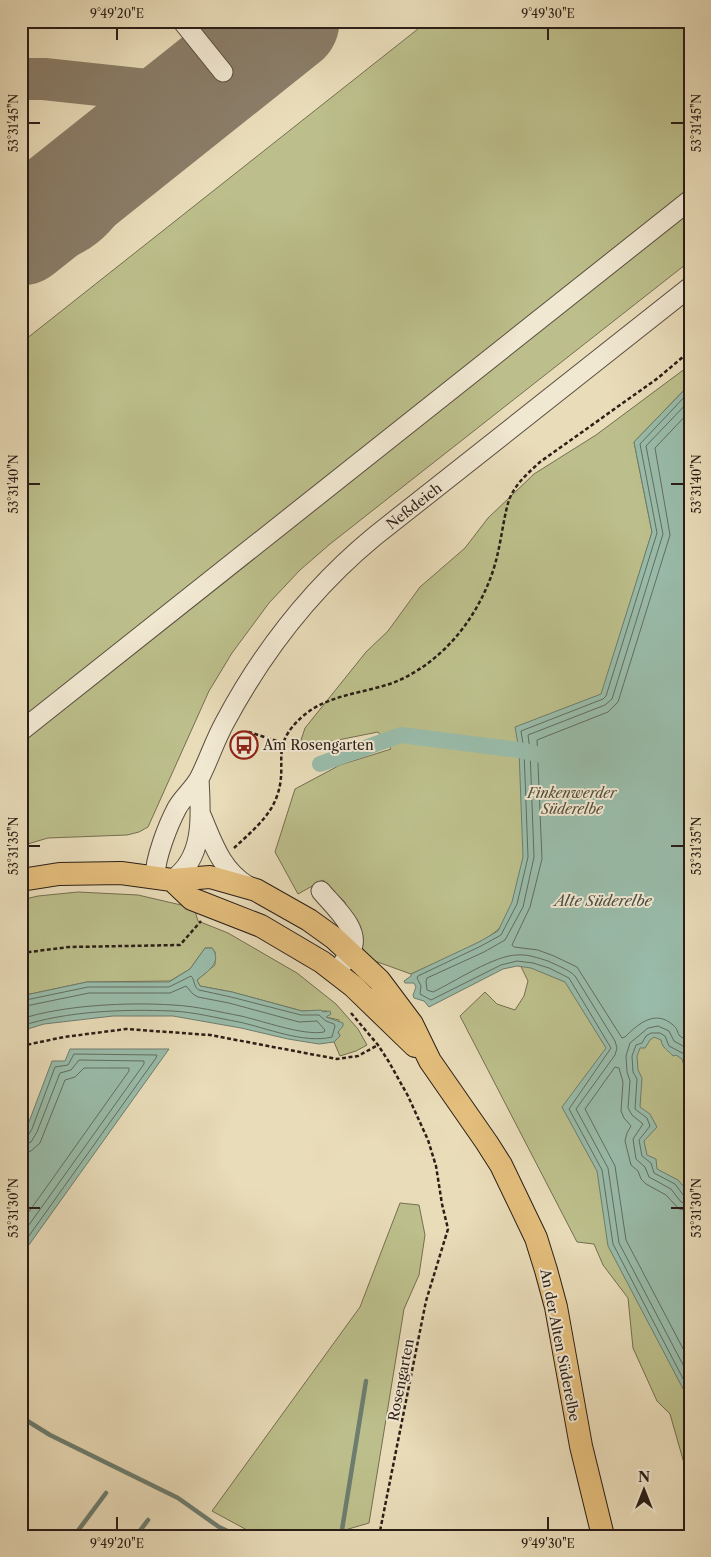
<svg xmlns="http://www.w3.org/2000/svg" width="711" height="1557" font-family="'Libre Caslon Text',serif">
  <style>
    .green { fill: #bcbf8b; stroke: #746e51 }
    .water { fill: #99bcaa; stroke: #6d7d6f }
    .lines { fill: none; stroke-linecap: round; stroke-linejoin: round }
    .shore { stroke: #626d60; stroke-width: 1 }
    .stream { stroke: #6d7d6f; stroke-width: 4.5 }
    .canal { stroke: #99bcaa; stroke-width: 16 }
    .taxiway { stroke: #8a7d68; stroke-width: 42 }
    .runway { stroke: #8a7d68; stroke-width: 105 }
    .minor-casing { stroke: #5a4e40; stroke-width: 21 }
    .major-casing { stroke: #2b1e17; stroke-width: 24 }
    .path { stroke: #2b1e17; stroke-width: 2.5; stroke-dasharray: 4 2.5; stroke-linecap: butt }
    .minor { stroke: #f1e8d2; stroke-width: 19 }
    .major { stroke: #e4be7c; stroke-width: 22 }
    .ticks { fill: none; stroke: #2b1e17; stroke-width: 2 }
    .labels { text-anchor: middle; stroke-width: 4; stroke-linejoin: round; paint-order: stroke }
    .street-label { font-size: 14px; fill: #2b1e17; stroke: #f1e8d2 }
    .poi-label { font-size: 14px; fill: #2b1e17; stroke: #f1e8d2; text-anchor: start }
    .park-label { font-size: 14px; font-style: italic; fill: #564e3a; stroke: #f1e8d2 }
    .water-label { font-size: 15px; font-style: italic; fill: #4c4d43; stroke: #f1e8d2 }
    .neatline { fill: none; stroke: #2b1e17; stroke-width: 2 }
    .ticks-label { font-size: 12px; text-anchor: middle; fill: #2b1e17 }
  </style>
  <rect width="100%" height="100%" fill="#e9dcb9"/>
  <filter id="stains"><feTurbulence type="fractalNoise" baseFrequency=".004" numOctaves="4"/><feColorMatrix values="0 0 0 0 .2 0 0 0 0 .09 0 0 0 0 .02 0 0 0 .5 -.17"/></filter>
  <radialGradient id="worn" r=".72"><stop offset=".6" stop-color="#630" stop-opacity="0"/><stop offset="1" stop-color="#630" stop-opacity=".3"/></radialGradient>
  <path class="green" d="M428,21H690V193L21,722V343Z
    M690,210V261L330,544L300,570L269,603L232,653L209,691L148,827L139,832L127,835L48,838L21,846V739Z
    M690,365V384L634,442L652,532L607,678L690,667V1484L670,1414L657,1401L633,1348L628,1298L603,1265L594,1244L577,1242L460,1016L485,992L497,1004L515,1010L524,996L528,981L501,926C490,942 432,964 411,974L372,960L359,944L355,928L345,902L323,880L298,894L275,852L295,789L340,765L391,749L378,732L333,741L300,743L305,728L366,652L388,631L420,587L465,548L488,518L534,474L596,435Z
    M78,892L138,895L194,908L198,921L228,933L297,973L336,1004L358,1029L367,1045L356,1051L340,1056L334,1042L340,1036L338,1032L339,1020L326,1017L327,1011H302L232,992L200,986L197,980L215,965V952L212,948H205L190,969L170,981L87,982L21,996V900L38,896Z
    M400,1203L419,1205L425,1235L419,1275L404,1309L369,1523L328,1535L258,1536L212,1511L360,1307Z"/>
  <path class="water" d="M690,384V1084L686,1087L685,1085L688,1079L682,1059L676,1055L673,1056C668,1050 662,1048 661,1040L654,1037L650,1040L645,1048H640L637,1056L638,1070L642,1078L640,1107L650,1114L657,1127L644,1141L647,1155L656,1159L657,1169L678,1180L690,1194V1402L608,1246L597,1171L562,1107L606,1048L565,982L531,968L517,966L503,969L429,1007L424,1001L414,998L413,995L416,987L414,983H405L404,981L411,976V974L479,942L498,931L512,902L523,857L519,750L515,727L601,694L652,532L634,442Z
    M205,948H212C223,962 207,972 197,980L200,986L232,992L302,1011L321,1010L323,1012L330,1011L331,1014L326,1017L343,1023V1026L338,1032L340,1036L334,1042L319,1044L288,1039L241,1028L173,1016H113L44,1024L21,1031V996L87,982H169L190,969Z
    M70,1049H169L21,1256V1138L27,1127L52,1061H65Z"/>
  <g class="lines">
    <path class="shore" d="M690,391L640,444L657,533L606,696L603,699L521,731L524,750L528,857L517,904L501,935L481,946L418,976L417,978L421,986L420,994L431,1000L501,965L517,961L533,963L549,968L569,978L611,1048L569,1109L602,1170L613,1244L690,1392
      M690,400L646,446L663,534L612,699L605,705L528,735L530,750L534,857L523,907L505,940L484,952L427,978L426,981L427,990L433,992C454,982 495,955 517,955C528,954 538,958 548,961C556,965 568,969 575,976L615,1041L617,1048L615,1055L576,1109L608,1168L619,1243L690,1378
      M690,411L655,448L670,535L618,702L608,712L537,740L542,859L530,907L512,945L514,947L538,950L554,956L577,967L622,1038L625,1037C638,1024 655,1009 673,1025C677,1028 677,1031 679,1035C681,1038 687,1039 690,1041
      M21,1001L88,987H169L191,976C195,979 193,987 199,990L231,997L301,1015H319L326,1021L334,1024L335,1026L332,1037C304,1044 267,1028 239,1022C217,1018 194,1012 172,1011C124,1009 67,1011 21,1026
      M21,1007L89,993H170L186,986L193,994L198,997L229,1003L299,1022L317,1021L325,1030L324,1032C304,1036 263,1021 241,1016C219,1012 196,1006 173,1005C129,1002 63,1005 21,1019
      M690,1050L674,1041L669,1031L658,1026L648,1028L630,1043L626,1056L627,1072L630,1081L628,1108L632,1115L643,1124L633,1139L636,1159L645,1167L649,1177L671,1189L681,1202L690,1204
      M690,1066L686,1055L669,1046L665,1036L660,1033H651L646,1036L642,1043L636,1045L632,1056L633,1072L637,1079L635,1109L647,1118L650,1126L639,1140L642,1156L651,1163L654,1173L675,1184L684,1196L690,1197
      M21,1139L27,1137L32,1129L55,1067L68,1065L74,1054L157,1055L156,1058L21,1247
      M21,1145L31,1142L37,1132L60,1073L71,1070L79,1060L144,1061V1064L21,1236
      M21,1153L31,1151L40,1143L65,1080L75,1077L84,1068H129V1071L21,1223
      M690,1211L679,1209L666,1195L646,1184L641,1179L638,1171L631,1165L625,1141L627,1133L631,1126L624,1118L621,1111L623,1082L619,1068L615,1067L585,1109L615,1166L626,1240L690,1362"/>
    <path class="stream" d="M21,1417L50,1435L178,1498L219,1527L238,1536
      M74,1536L106,1493
      M136,1536L148,1520
      M341,1536L366,1381"/>
    <path class="canal" d="M320,764L401,735L519,750L541,755"/>
    <path class="taxiway" d="M21,79H44L156,91L183,88L198,83L223,72
      M21,247C59,246 92,230 109,195C114,183 117,170 124,159C134,144 149,133 162,120"/>
    <path class="runway" d="M21,233L287,21"/>
    <g class="minor-casing">
      <path id="minor" d="M182,21L223,72
        M21,731L690,200
        M201,815C213,843 221,870 248,886
        M155,877C155,858 168,825 177,808C183,797 194,789 200,777C209,759 215,740 225,722C263,651 313,587 375,536L690,287
        M172,880C205,858 201,814 199,779
        M321,891C332,905 362,930 351,950C347,958 341,966 336,973"/>
    </g>
    <g class="major-casing">
      <path id="major" d="M21,880L59,874L121,873L172,880L210,877L256,890L309,920L334,938L379,980L412,1024L430,1061L487,1143L501,1165L536,1238L546,1270L556,1307L581,1446L603,1536
        M172,880L192,899L261,926L322,962L353,986L415,1046"/>
    </g>
    <path class="path" d="M244,745L249,732L283,743
      M234,848C250,833 270,817 277,796C289,762 268,747 303,716C325,697 355,694 383,686C416,677 447,651 466,624C481,603 493,577 498,552C502,535 504,516 509,500C515,484 528,473 540,462L658,378L690,351
      M21,953L69,947L180,945L201,921
      M351,1013L378,1045L389,1062L408,1096L428,1140L436,1166L442,1204L448,1229L426,1301L379,1536
      M21,1046L64,1037L126,1029L210,1035L337,1059L358,1056L378,1045"/>
    <use href="#minor" class="minor"/>
    <use href="#major" class="major"/>
  </g>
  <path class="ticks" d="M117,28V40M548,28V40M28,123H40M671,123H684M28,484H40M671,484H684M28,846H40M671,846H684M28,1208H40M671,1208H684M117,1517V1530M548,1517V1530"/>
  <defs>
    <g id="bus-ring" transform="scale(1.4375)"><circle r="9.5" fill="#f1e8d2" stroke="#8f2418" stroke-width="1.5"/><path d="M-5-6H5V4H4V6H2V4H-2V6H-4V4H-5ZM-3.5-4V0h7V-4ZM-3.5 1.2v1.5H-2V1.2ZM2 1.2v1.5H3.5V1.2Z" fill="#8f2418"/></g>
  </defs>
  <g fill-rule="evenodd">
    <use href="#bus-ring" x="244" y="745"/>
  </g>
  <g class="labels">
    <g class="street-label">
      <text transform="translate(414 506) rotate(-38)" y="5">Neßdeich</text>
      <text transform="translate(560 1345) rotate(79)" y="5">An der Alten Süderelbe</text>
      <text transform="translate(401 1380) rotate(-79)" y="5">Rosengarten</text>
    </g>
    <g class="poi-label">
      <text x="263" y="750">Am Rosengarten</text>
    </g>
    <g class="park-label">
      <text x="572" y="798">Finkenwerder<tspan x="572" dy="16">Süderelbe</tspan></text>
    </g>
    <g class="water-label">
      <text x="603" y="906">Alte Süderelbe</text>
    </g>
  </g>
  <rect width="711" height="1557" fill="none" stroke="#e9dcb9" stroke-width="55"/>
  <g transform="translate(644 1490)" stroke="#f1e8d2" stroke-width="4" paint-order="stroke">
  <path d="M0-4L9 19L0 12L-9 19Z" fill="#2b1e17"/>
  <text y="-8" font-size="14" font-weight="bold" text-anchor="middle" fill="#2b1e17">N</text>
  </g>
  <rect x="28" y="28" width="656" height="1502" class="neatline"/>
  <g class="ticks-label">
    <text x="117" y="18">9°49'20"E</text>
    <text x="548" y="18">9°49'30"E</text>
    <text transform="translate(14 123) rotate(-90)" y="4">53°31'45"N</text>
    <text transform="translate(697 123) rotate(-90)" y="4">53°31'45"N</text>
    <text transform="translate(14 484) rotate(-90)" y="4">53°31'40"N</text>
    <text transform="translate(697 484) rotate(-90)" y="4">53°31'40"N</text>
    <text transform="translate(14 846) rotate(-90)" y="4">53°31'35"N</text>
    <text transform="translate(697 846) rotate(-90)" y="4">53°31'35"N</text>
    <text transform="translate(14 1208) rotate(-90)" y="4">53°31'30"N</text>
    <text transform="translate(697 1208) rotate(-90)" y="4">53°31'30"N</text>
    <text x="117" y="1548">9°49'20"E</text>
    <text x="548" y="1548">9°49'30"E</text>
  </g>
  <rect width="100%" height="100%" filter="url(#stains)"/>
  <rect width="100%" height="100%" fill="url(#worn)"/>
</svg>
